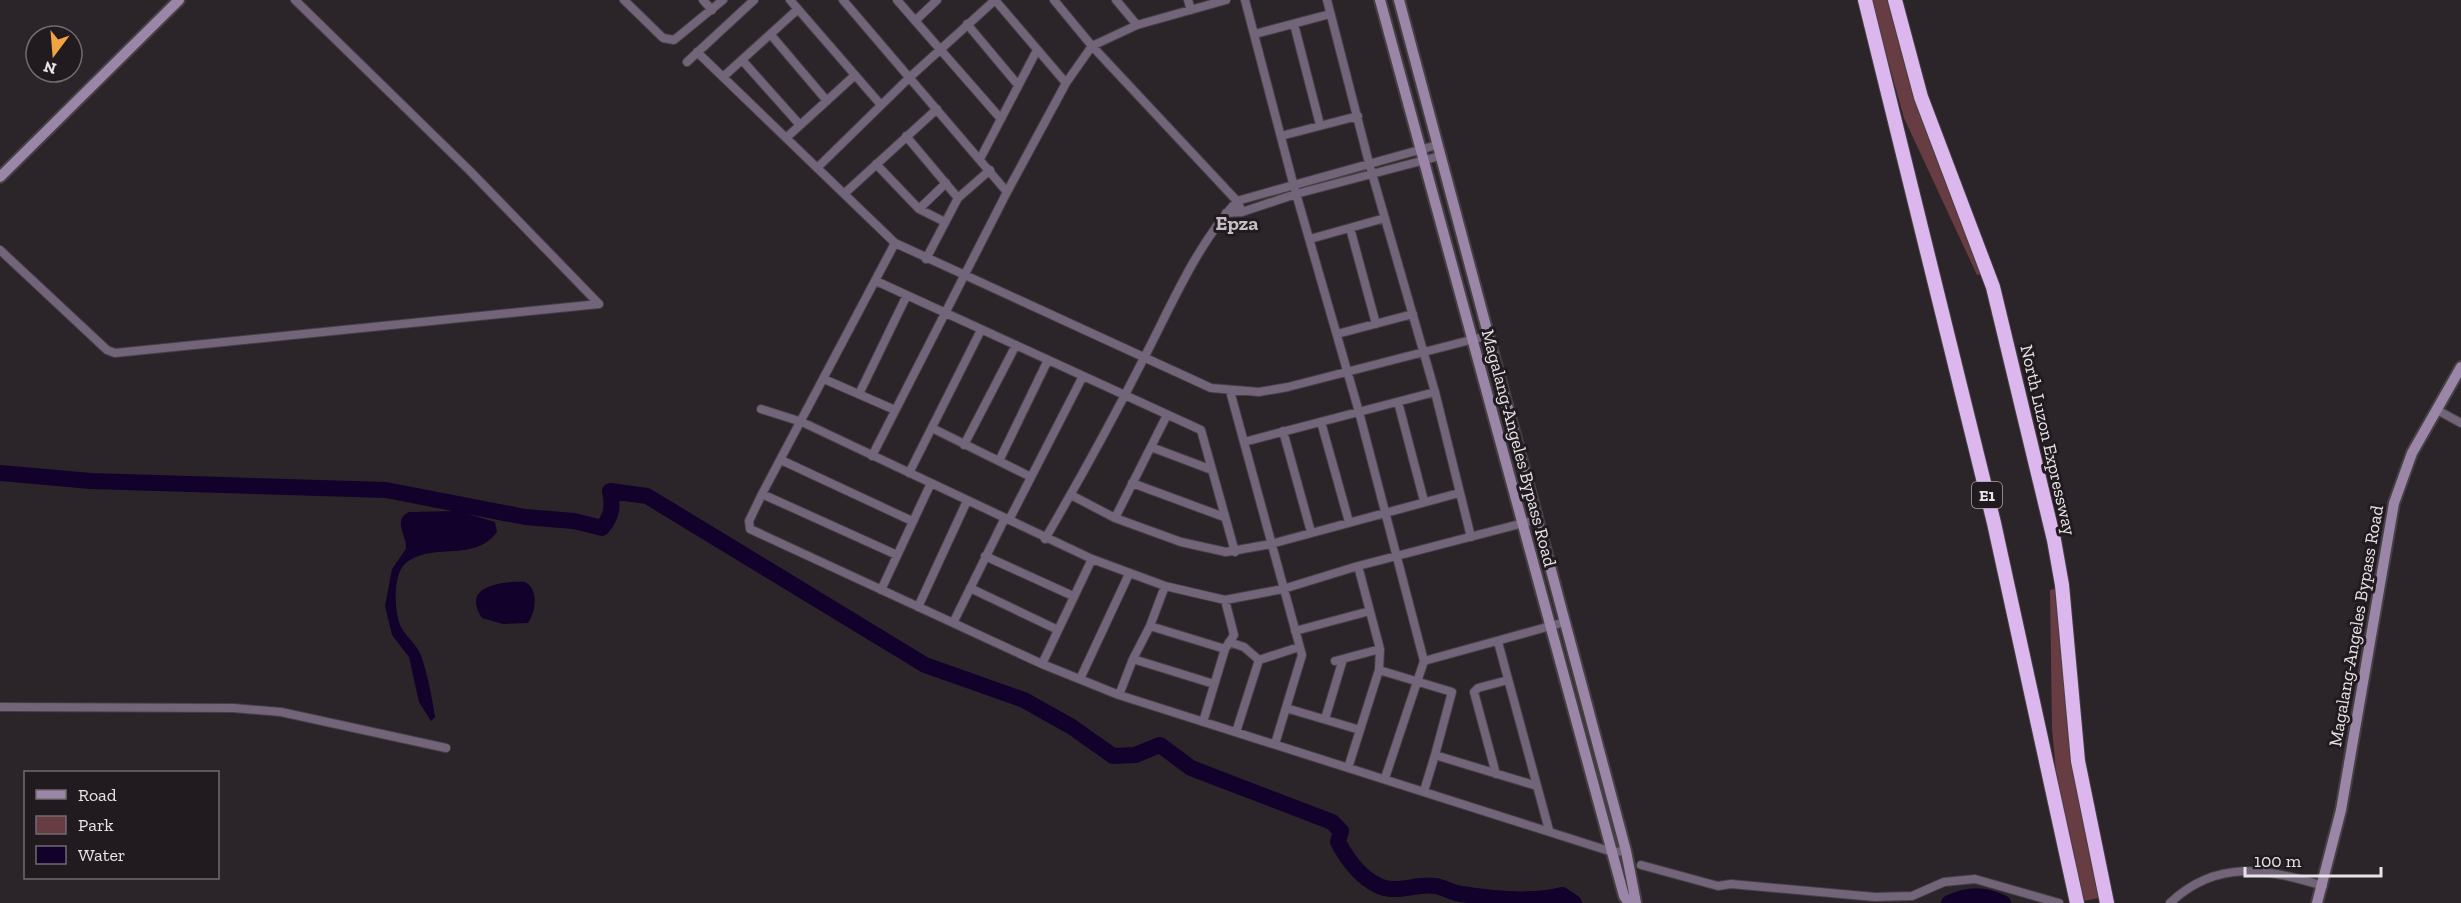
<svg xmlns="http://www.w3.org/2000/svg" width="2461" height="903" font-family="'Zilla Slab',serif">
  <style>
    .green { fill: #673c42 }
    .water { fill: #12012b }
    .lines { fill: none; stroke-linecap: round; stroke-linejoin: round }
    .river { stroke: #12012b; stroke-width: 16 }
    .street-casing { stroke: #454044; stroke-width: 10 }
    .secondary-casing { stroke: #454044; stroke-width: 14 }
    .highway-casing { stroke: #454044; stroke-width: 16 }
    .street { stroke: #726479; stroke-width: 8 }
    .secondary { stroke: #9c86a8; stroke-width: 10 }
    .highway { stroke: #dbb7ed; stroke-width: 14 }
    .labels { text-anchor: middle; stroke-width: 6; stroke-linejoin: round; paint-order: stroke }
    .shield { fill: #211b20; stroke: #aca7ab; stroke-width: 1.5 }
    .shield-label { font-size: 16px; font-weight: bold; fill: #e8e3e7 }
    .street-label { font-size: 18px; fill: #e8e3e7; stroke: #211b20 }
    .neighbourhood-label { font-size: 20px; font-weight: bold; fill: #c6bdc4; stroke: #211b20 }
  </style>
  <rect width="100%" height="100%" fill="#2b252a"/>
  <path class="green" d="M1871,0H1889L1984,273L1977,275L1904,118Z
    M2058,588L2068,727L2099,898L2083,901L2056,772L2052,728L2050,590Z"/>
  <path class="water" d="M458,511L495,522L497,532C474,564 430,540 404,565C393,576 394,614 401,627C407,638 418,645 422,658C428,677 432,697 435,717L431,721L419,702L409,657L392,635L385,606L392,569L406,549C407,534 392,521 409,512Z
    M525,582C539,589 536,612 528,623L503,624L482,618C460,585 504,581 525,582Z"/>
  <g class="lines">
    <path class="river" d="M0,473L91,481L386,490L525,517L574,521L602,528C612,516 613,507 610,491L647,496L925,665L1024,700L1072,727L1113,756L1135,755L1160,745L1191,768L1332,822L1341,831L1338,842C1347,859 1359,876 1377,885C1395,895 1416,883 1435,886C1444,887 1452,893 1461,894C1493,899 1531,903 1562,895L1574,903
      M1949,903C1969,894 1983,894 2003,903"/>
    <g class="street-casing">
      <path id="street" d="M295,0L470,171L599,304
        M624,0L663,38L674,40L723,0
        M703,0L712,10
        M790,0L881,105
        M843,0L1007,192
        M897,0L1001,119
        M995,0L1066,83
        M1054,0L1092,46L1237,201L1242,212
        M1116,0L1137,25
        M1188,0L1191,10
        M1245,0L1293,183L1359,412L1424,661L1385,778
        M1327,0L1369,163L1435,392L1471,537
        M915,21L937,0
        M967,24L1018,85
        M1294,24L1320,125
        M1255,34L1330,14
        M771,35L827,101
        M697,52L895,243L1211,388L1259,392L1288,387L1490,335
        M742,60L800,125
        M687,62L754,0
        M723,77L798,9
        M906,136L958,198
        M1281,136L1358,116
        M786,138L854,76
        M980,159L1037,50
        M876,164L919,209L945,222
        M817,168L910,77L995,0
        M845,193L937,109
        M919,209L946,183
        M1226,213L1242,212L1296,194L1440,156
        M1350,228L1376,324
        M1310,239L1385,218
        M895,243L762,494L749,521L750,529L1042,664L1119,695L1603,849L1612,852L1626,851
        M0,250L107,350L115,353L599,304
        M926,259L958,198L990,170
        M876,281L1201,430L1235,552
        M1337,334L1413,314
        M824,379L895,410
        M1230,391L1302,655L1275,744
        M859,394L907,295
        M1398,402L1424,501
        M761,409L802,422L1092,559L1165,586L1225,600L1283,589L1358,566L1539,519
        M2437,410L2461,423
        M1321,422L1349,522
        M932,428L1031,477
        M1283,431L1311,532
        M1244,442L1435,392
        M964,445L1016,345
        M1151,447L1212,470
        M872,456L1007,192L1066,83L1092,46L1137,25L1226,0
        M781,460L912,521
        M999,461L1048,360
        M909,473L981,330
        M1132,483L1224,517
        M762,494L897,555
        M1071,495L1115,518L1181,542L1226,552L1271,544L1459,493
        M1115,518L1167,415
        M1009,520L1083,376
        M1045,539C1080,479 1113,419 1144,358C1172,304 1196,246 1237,201L1437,145
        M985,556L1073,596
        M1165,586L1150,626L1225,649
        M970,588L1058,630
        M881,590L931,483
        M918,607L967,501
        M953,623L1005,518
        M1295,631L1370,611
        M1229,642L1244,647L1259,660
        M1498,642L1549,830
        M1133,659L1150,626
        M1335,661L1380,649
        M1424,661L1565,622
        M1042,664L1092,559
        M1379,670L1452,692L1435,755
        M1080,679L1129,574
        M1119,695L1133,659L1214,684
        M0,707L233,708L281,712L446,748
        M1286,708L1360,730
        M1325,719L1343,659
        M1203,722L1225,649L1234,635L1225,600
        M1236,732L1259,660L1299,647
        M1348,768L1379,670L1380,649L1358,566
        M1496,774L1474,692L1478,688L1508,680
        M1424,791L1435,755L1537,786
        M1641,865L1718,886L1731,884L1875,897L1912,896L1944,882L1975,879L2059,903
        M2170,903C2216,859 2268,868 2323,886"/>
    </g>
    <g class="secondary-casing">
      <path id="secondary" d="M1380,0L1624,896L1629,903
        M1399,0L1626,851L1636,903
        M0,177L179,0
        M2317,903L2341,810L2394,503L2412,453L2461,367"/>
    </g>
    <g class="highway-casing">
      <path id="highway" d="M1865,0L1994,523L2077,903
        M1895,0L1921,97L1993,287L2054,540L2062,585L2078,761L2107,903"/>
    </g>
    <use href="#street" class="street"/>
    <use href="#secondary" class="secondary"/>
    <use href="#highway" class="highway"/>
  </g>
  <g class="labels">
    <rect class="shield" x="1972" y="482" width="30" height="26" rx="4.5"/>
    <g class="shield-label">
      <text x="1987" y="501">E1</text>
    </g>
    <g class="street-label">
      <text transform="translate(2048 440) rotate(77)" y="6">North Luzon Expressway</text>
      <text transform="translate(1519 448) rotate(75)" y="6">Magalang-Angeles Bypass Road</text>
      <text transform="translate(2356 626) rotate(-80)" y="6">Magalang-Angeles Bypass Road</text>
    </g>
    <g class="neighbourhood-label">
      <text x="1237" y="230">Epza</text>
    </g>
  </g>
  <rect x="24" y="771" width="195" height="108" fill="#211b20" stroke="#716b70" stroke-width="1.5"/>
  <rect x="36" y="790" width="30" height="9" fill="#9c86a8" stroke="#716b70" stroke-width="1.5"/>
  <text x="78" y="801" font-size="18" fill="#e8e3e7">Road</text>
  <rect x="36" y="816" width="30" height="18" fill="#673c42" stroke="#716b70" stroke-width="1.5"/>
  <text x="78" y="831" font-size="18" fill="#e8e3e7">Park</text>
  <rect x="36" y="846" width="30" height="18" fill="#12012b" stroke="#716b70" stroke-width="1.5"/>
  <text x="78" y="861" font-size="18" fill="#e8e3e7">Water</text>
  <g transform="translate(54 54) rotate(196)"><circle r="28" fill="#211b20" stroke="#716b70" stroke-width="1.5"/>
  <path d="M0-4.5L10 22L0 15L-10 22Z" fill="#f3a442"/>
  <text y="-9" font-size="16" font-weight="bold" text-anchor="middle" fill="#e8e3e7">N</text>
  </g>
  <path d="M2245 867v9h136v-9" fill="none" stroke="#e8e3e7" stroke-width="3"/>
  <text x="2254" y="867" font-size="18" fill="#e8e3e7" stroke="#211b20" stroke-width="4.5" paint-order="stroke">100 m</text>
</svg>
